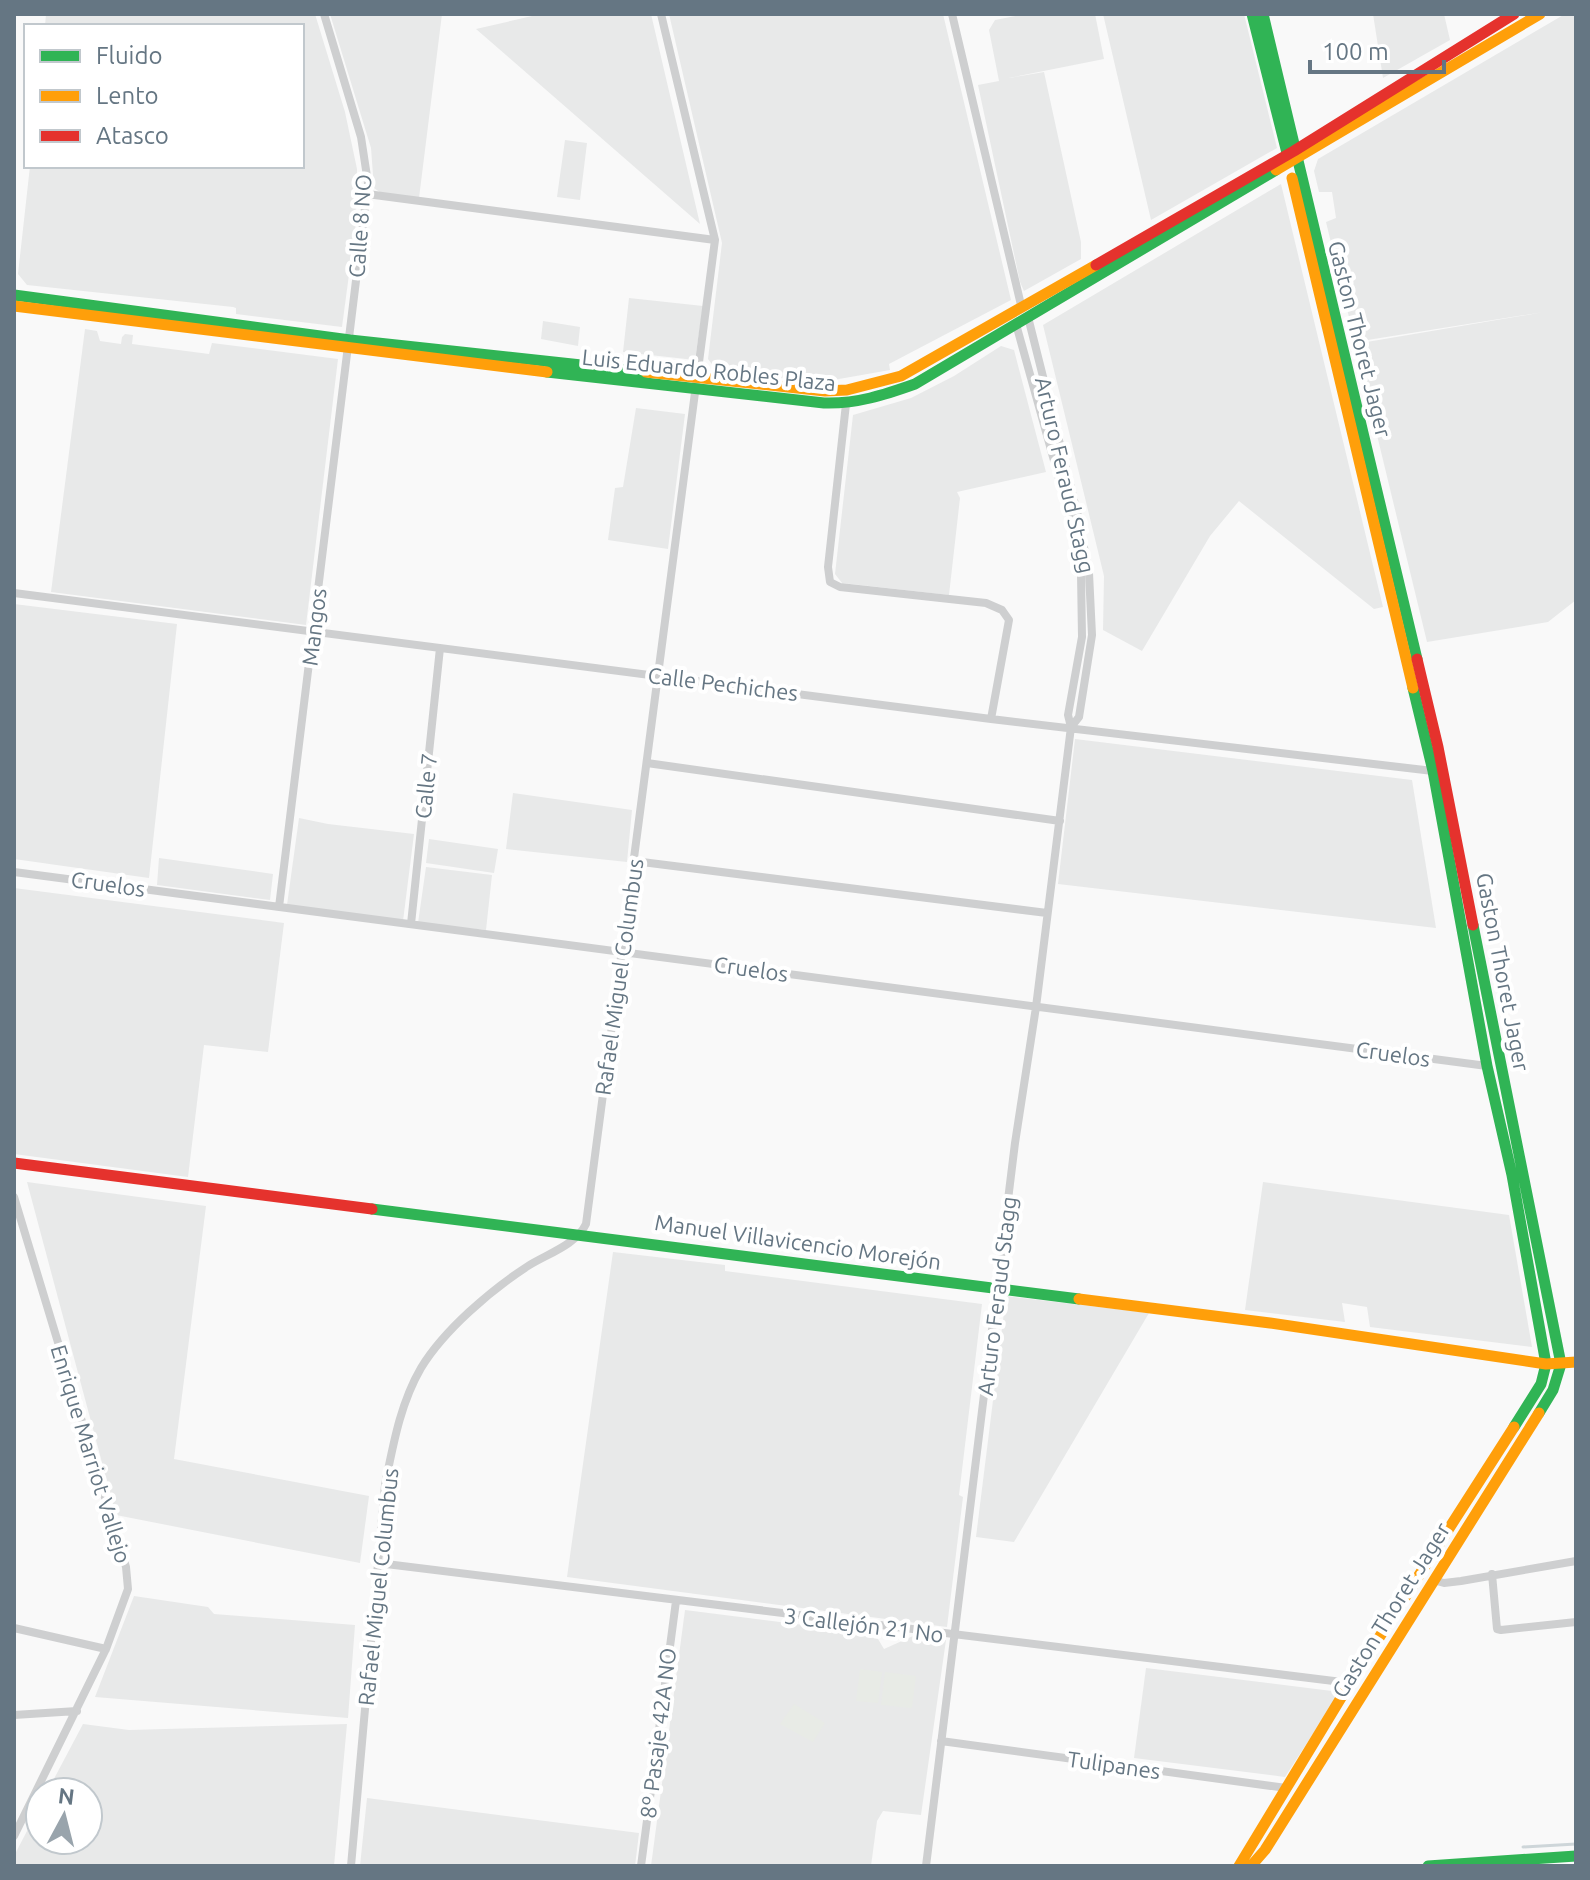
<svg xmlns="http://www.w3.org/2000/svg" width="1590" height="1880" font-family="Ubuntu,sans-serif">
  <style>
    .built { fill: #e8e9e9 }
    .green { fill: #e8ebe6 }
    .lines { fill: none; stroke-linecap: round; stroke-linejoin: round }
    .stream { stroke: #ced6d9; stroke-width: 3 }
    .street { stroke: #cecfd0; stroke-width: 8 }
    .fast { stroke: #30b455; stroke-width: 11 }
    .slow { stroke: #ff9f0a; stroke-width: 11 }
    .jam { stroke: #e5322d; stroke-width: 11 }
    .labels { text-anchor: middle; stroke-width: 8; stroke-linejoin: round; paint-order: stroke }
    .street-label { font-size: 22px; fill: #657683; stroke: #fff }
  </style>
  <rect width="100%" height="100%" fill="#f9f9f9"/>
  <path class="built" d="M46,14H315L345,112L357,169L356,222L342,327L236,314V308L233,307L27,285L18,274L30,166H302V26H45Z
    M330,14H442L419,198L381,193L374,188L371,148Z
    M541,14H651L700,224L476,29Z
    M669,14H943L1011,300L889,364L890,370L822,382L717,371L708,359L722,243Z
    M1026,14H1095L1104,59L1009,78L1044,72L1081,242V259L1024,291L1020,282L978,85L999,81L989,30L995,20Z
    M1103,14H1244L1277,148L1151,220Z
    M1373,14H1444L1450,40L1383,78Z
    M1565,14H1576V600L1548,622L1427,642L1355,344L1544,312L1355,342L1326,222L1336,218L1332,192H1319L1314,171L1318,159Z
    M565,140L587,143L580,200L557,197Z
    M1281,184L1383,607L1374,609L1239,501L1210,536L1142,651L1103,630L1104,576L1043,325Z
    M629,298L703,306L695,360L623,352Z
    M543,321L580,327L578,346L541,339Z
    M85,329L97,331L100,341L121,344L122,337L125,334L133,335L132,344L209,354L212,343L338,359L306,625L51,592Z
    M1001,346L1014,350L1046,472L957,492L960,498L949,595L842,583L835,574L853,415L911,398L954,376Z
    M636,408L685,414L668,549L608,540L615,488L623,487Z
    M14,604L177,624L149,878L14,859Z
    M1075,739L1412,780L1436,928L1058,884Z
    M513,793L632,810L627,862L506,849Z
    M299,818L328,824L414,834L403,921L287,905Z
    M429,839L498,849L494,873L426,863Z
    M159,858L273,874L270,900L157,885Z
    M426,867L492,875L486,930L418,923Z
    M14,888L284,923L268,1052L204,1045L188,1177L14,1154Z
    M27,1182L206,1206L174,1459L369,1496L360,1563L116,1515Z
    M1263,1182L1509,1215L1532,1347L1370,1327L1367,1307L1342,1303L1345,1322L1245,1310Z
    M613,1252L725,1265V1271L982,1304L959,1495L963,1497L947,1627L567,1577Z
    M1006,1296L1149,1313L1014,1542L976,1537Z
    M134,1596L208,1607L214,1614L355,1625L348,1718L95,1697Z
    M685,1610L875,1634L884,1649L913,1636L946,1640L921,1815L883,1811L877,1821L871,1866H651Z
    M1146,1668L1340,1692L1285,1777L1134,1758Z
    M83,1724L129,1730L347,1724L334,1866H14V1856L40,1806V1840H88V1792H47Z
    M367,1798L639,1833L635,1866H360Z"/>
  <path class="green" d="M860,1669L882,1672L878,1703L856,1701Z
    M885,1672L916,1676L912,1708L881,1705Z
    M794,1704L825,1723L813,1742L780,1724Z"/>
  <g class="lines">
    <path class="stream" d="M1523,1847L1576,1844"/>
    <path class="street" d="M952,14L1021,305
      M367,194L715,240
      M1028,317L1078,516L1089,573L1092,635L1079,717L1071,727
      M846,404L828,567L830,582L840,587L986,603L1002,610L1009,620L991,719
      M14,593L991,719L1433,771
      M647,763L1060,821
      M634,861L1047,913
      M14,872L1487,1066
      M279,907L368,183L361,137L324,14
      M411,924L440,648
      M14,1197L126,1567L128,1589L106,1649L14,1836
      M378,1563L1350,1683
      M1492,1574L1497,1629L1501,1630L1576,1622
      M1433,1580L1444,1583L1461,1581L1576,1561
      M14,1628L106,1649
      M14,1715L77,1711
      M941,1741L1286,1788
      M351,1866L385,1485C393,1446 400,1404 421,1368C444,1330 491,1290 528,1266C547,1254 576,1245 586,1224L715,240L661,14
      M641,1866L676,1601
      M926,1866L1015,1143L1036,1007L1071,727L1068,715L1082,637L1081,574L1070,518L1016,324"/>
    <path class="fast" d="M1252,14L1287,153
      M1263,14L1417,659
      M14,295L350,340L646,372
      M547,372L824,403C857,404 884,395 915,384L1276,170
      M1413,688L1433,771L1487,1066L1512,1175L1546,1364L1541,1384L1514,1427
      M1473,925L1561,1364L1553,1390L1539,1413
      M372,1209L1079,1299
      M1428,1866L1576,1856"/>
    <path class="slow" d="M1276,170L1540,14
      M1292,178L1413,688
      M14,306L547,372
      M646,372L825,391L847,390L901,376L1096,265
      M1079,1299L1270,1323L1546,1364L1576,1362
      M1239,1866L1350,1683L1514,1427
      M1251,1866L1265,1850L1539,1413"/>
    <path class="jam" d="M1096,265L1294,151L1514,14
      M1417,659L1438,747L1473,925
      M14,1163L372,1209"/>
  </g>
  <g class="labels">
    <g class="street-label">
      <text transform="translate(360 226) rotate(-86)" y="8">Calle 8 NO</text>
      <text transform="translate(1360 339) rotate(76)" y="8">Gaston Thoret Jager</text>
      <text transform="translate(709 370) rotate(6)" y="8">Luis Eduardo Robles Plaza</text>
      <text transform="translate(1065 475) rotate(77)" y="8">Arturo Feraud Stagg</text>
      <text transform="translate(314 627) rotate(-83)" y="8">Mangos</text>
      <text transform="translate(723 684) rotate(7)" y="8">Calle Pechiches</text>
      <text transform="translate(426 786) rotate(-84)" y="8">Calle 7</text>
      <text transform="translate(108 884) rotate(8)" y="8">Cruelos</text>
      <text transform="translate(751 969) rotate(8)" y="8">Cruelos</text>
      <text transform="translate(1503 972) rotate(79)" y="8">Gaston Thoret Jager</text>
      <text transform="translate(619 977) rotate(-82)" y="8">Rafael Miguel Columbus</text>
      <text transform="translate(1393 1054) rotate(8)" y="8">Cruelos</text>
      <text transform="translate(798 1242) rotate(8)" y="8">Manuel Villavicencio Morejón</text>
      <text transform="translate(997 1296) rotate(-83)" y="8">Arturo Feraud Stagg</text>
      <text transform="translate(91 1454) rotate(73)" y="8">Enrique Marriot Vallejo</text>
      <text transform="translate(378 1587) rotate(-84)" y="8">Rafael Miguel Columbus</text>
      <text transform="translate(1391 1610) rotate(-58)" y="8">Gaston Thoret Jager</text>
      <text transform="translate(864 1625) rotate(7)" y="8">3 Callejón 21 No</text>
      <text transform="translate(658 1733) rotate(-83)" y="8">8º Pasaje 42A NO</text>
      <text transform="translate(1114 1765) rotate(8)" y="8">Tulipanes</text>
    </g>
  </g>
  <rect width="1590" height="1880" fill="none" stroke="#657683" stroke-width="32"/>
  <rect x="24" y="24" width="280" height="144" fill="#ffffff" stroke="#c1c8cd" stroke-width="2"/>
  <rect x="40" y="50" width="40" height="12" fill="#30b455" stroke="#c1c8cd" stroke-width="2"/>
  <text x="96" y="64" font-size="24" fill="#657683">Fluido</text>
  <rect x="40" y="90" width="40" height="12" fill="#ff9f0a" stroke="#c1c8cd" stroke-width="2"/>
  <text x="96" y="104" font-size="24" fill="#657683">Lento</text>
  <rect x="40" y="130" width="40" height="12" fill="#e5322d" stroke="#c1c8cd" stroke-width="2"/>
  <text x="96" y="144" font-size="24" fill="#657683">Atasco</text>
  <g transform="translate(64 1816) rotate(7)"><circle r="38" fill="#ffffff" stroke="#c1c8cd" stroke-width="2"/>
  <path d="M0-6L14 30L0 20L-14 30Z" fill="#99a4ac"/>
  <text y="-12" font-size="22" font-weight="bold" text-anchor="middle" fill="#657683">N</text>
  </g>
  <path d="M1310 60v12h134v-12" fill="none" stroke="#657683" stroke-width="4"/>
  <text x="1322" y="60" font-size="24" fill="#657683" stroke="#ffffff" stroke-width="6" paint-order="stroke">100 m</text>
</svg>
